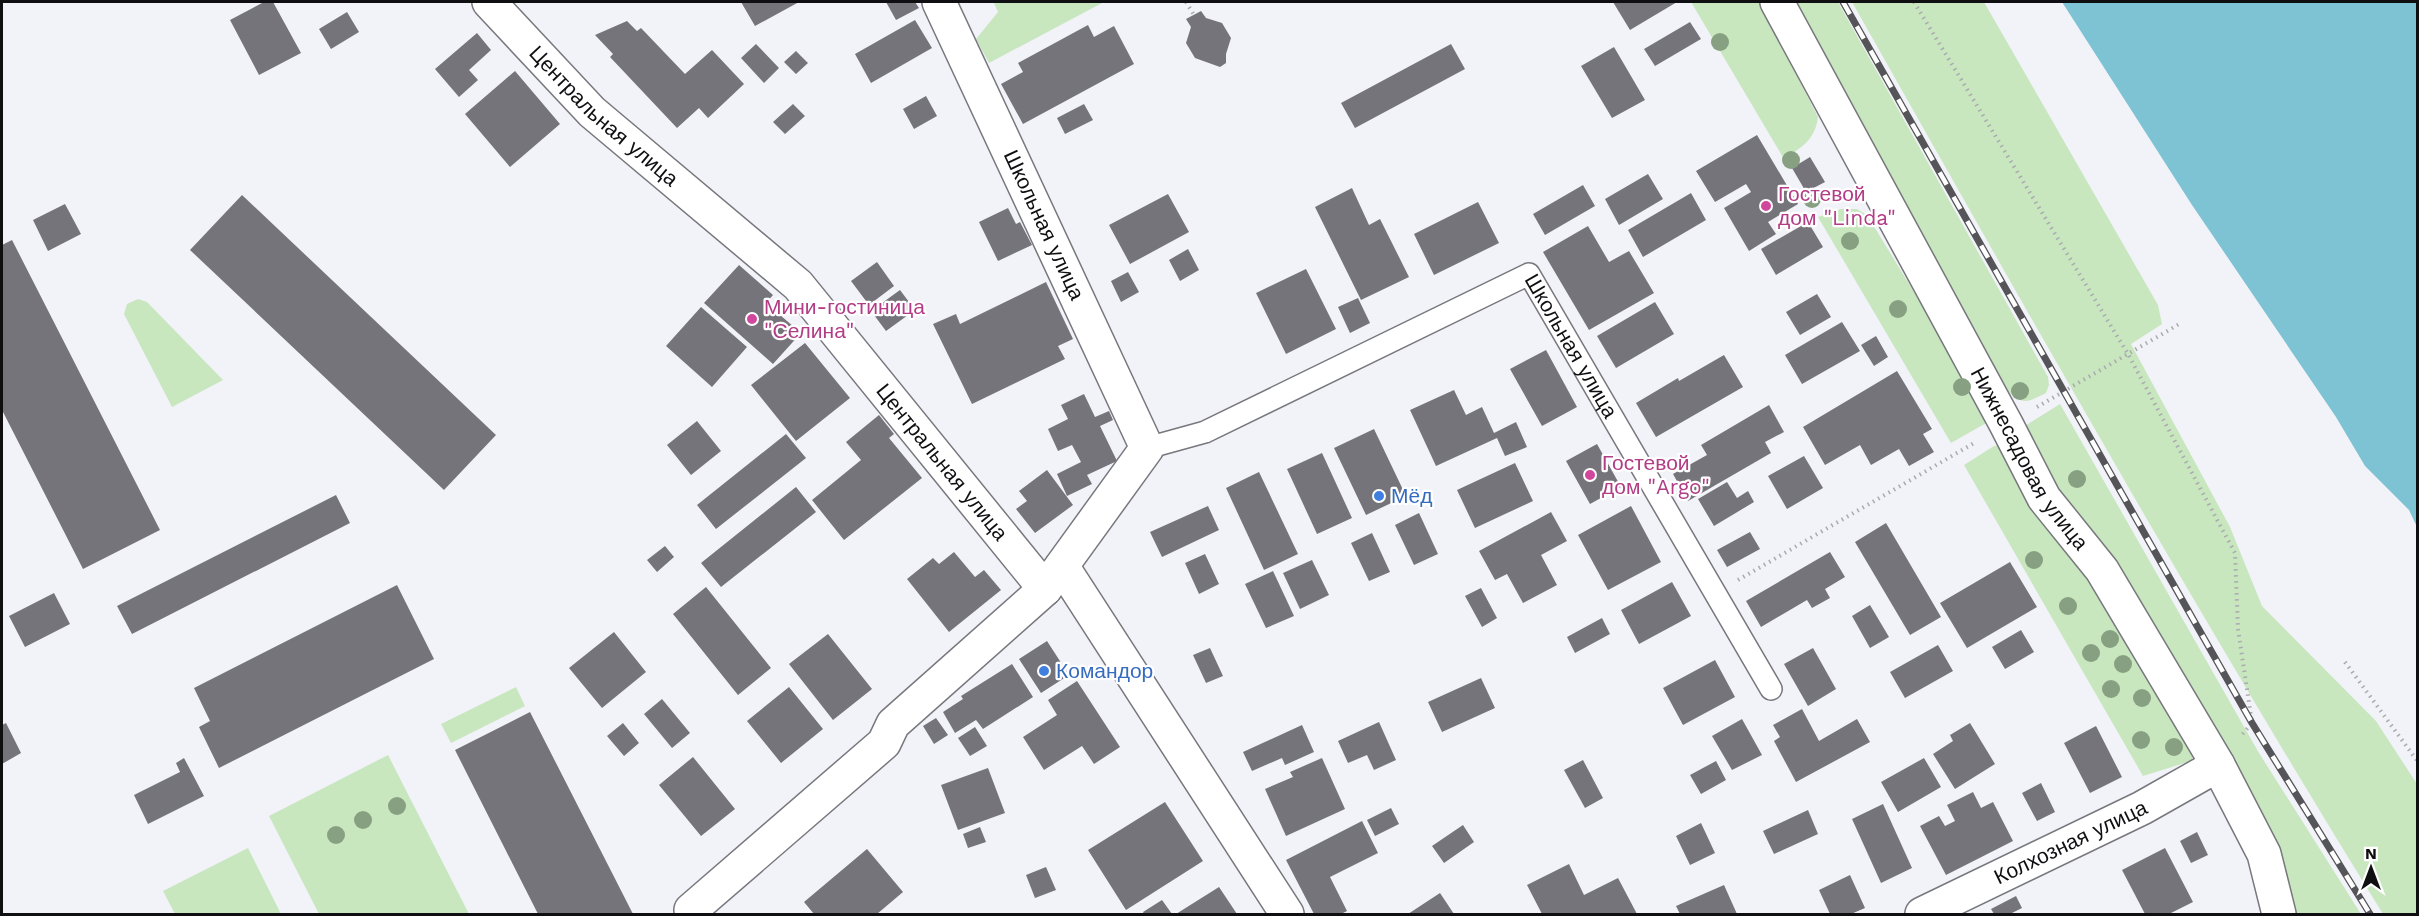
<svg xmlns="http://www.w3.org/2000/svg" width="2419" height="916" font-family="'Work Sans',sans-serif">
  <style>
    .green { fill: #c8e7bf }
    .water { fill: #7ec3d4 }
    .building { fill: #75747b }
    .lines { fill: none; stroke-linecap: round; stroke-linejoin: round }
    .service-casing { stroke: #77777d; stroke-width: 24 }
    .minor-casing { stroke: #77777d; stroke-width: 36 }
    .path { stroke: #aaaaaf; stroke-width: 4; stroke-dasharray: 1.5 4.5; stroke-linecap: butt }
    .service { stroke: #fff; stroke-width: 21 }
    .minor { stroke: #fff; stroke-width: 33 }
    .rail-casing { stroke: #555458; stroke-width: 7 }
    .rail { stroke: #fff; stroke-width: 4.5; stroke-dasharray: 14; stroke-linecap: butt }
    .tree { fill: #87a082 }
    .hotel-dot { fill: #d1479c; stroke: #fff; stroke-width: 2 }
    .shop-dot { fill: #3f7fe0; stroke: #fff; stroke-width: 2 }
    .labels { text-anchor: middle; stroke-width: 4.5; stroke-linejoin: round; paint-order: stroke }
    .street-label { font-size: 21px; fill: #0f0e11; stroke: #fff }
    .hotel-label { font-size: 21px; fill: #b23c85; stroke: #fff; text-anchor: start }
    .shop-label { font-size: 21px; fill: #366cbe; stroke: #fff; text-anchor: start }
  </style>
  <rect width="100%" height="100%" fill="#f2f2f9"/>
  <path class="green" d="M998,2H1104L989,63L976,39L998,12L994,3Z
    M1691,2H1759L1818,117C1815,140 1802,147 1784,159Z
    M1788,2H1838L2048,377L2049,385L2046,393C2027,402 2023,406 2007,390Z
    M1852,2H1984L2158,305L2162,324L2131,344L2230,527L2262,606L2376,721L2417,784V914H2383C2198,615 2025,308 1852,2Z
    M1841,209H1857L1867,215L1972,387L1988,422L1951,443L1818,217Z
    M138,299L147,302L223,380L172,407L124,314L127,304Z
    M2060,404L2259,753L2361,914H2292L2058,501L2023,427Z
    M2002,445L2036,516L2078,555L2196,750L2191,761L2143,776L1964,465L1994,446Z
    M516,687L525,706L451,743L441,724Z
    M388,755L469,914H319L269,816Z
    M248,848L281,914H175L163,891Z"/>
  <path class="water" d="M2062,2H2417V527L2409,510L2365,466L2336,417L2192,205Z"/>
  <path class="building" d="M264,2H273L301,53L259,75L230,20Z
    M741,2H799L755,26Z
    M886,2H915L919,8L896,20Z
    M1613,2H1677L1630,30Z
    M1201,11L1206,18L1222,23L1231,38L1226,54V63L1220,67L1195,58L1186,43L1191,27L1186,19Z
    M347,12L359,32L331,49L319,29Z
    M915,20L932,48L871,83L855,54Z
    M627,21L637,31L641,28L685,74L712,50L744,84L708,118L699,108L677,128L610,57L613,54L595,35Z
    M1690,22L1701,39L1655,66L1644,49Z
    M1088,25L1094,37L1114,26L1134,64L1023,124L1001,84L1023,72L1018,63Z
    M477,33L491,50L469,70L478,80L459,97L435,69Z
    M756,44L779,68L764,83L741,58Z
    M1451,44L1465,69L1355,128L1341,103Z
    M1614,47L1645,100L1612,118L1581,66Z
    M796,51L808,63L796,74L784,62Z
    M515,71L560,124L510,167L465,114Z
    M926,96L937,116L914,129L903,109Z
    M793,104L805,116L785,134L773,122Z
    M1084,104L1093,120L1065,134L1057,118Z
    M1757,135L1798,204L1768,222L1776,234L1749,251L1724,208L1751,192L1746,184L1715,202L1696,171Z
    M1810,157L1825,182L1806,192L1792,168Z
    M1648,174L1663,199L1619,225L1605,199Z
    M1583,185L1595,206L1545,235L1533,214Z
    M1352,188L1369,225L1380,219L1409,277L1361,300L1315,207Z
    M1691,193L1706,220L1643,257L1628,230Z
    M1168,194L1189,232L1130,264L1109,225Z
    M242,195L496,435L444,490L190,250Z
    M1478,202L1499,243L1434,275L1414,234Z
    M65,204L81,234L48,251L33,220Z
    M1008,208L1016,224L1020,222L1032,245L998,261L979,222Z
    M1808,222L1823,247L1776,275L1761,249Z
    M1588,226L1609,262L1629,251L1654,293L1589,330L1543,252Z
    M12,240L160,530L83,569L2,410V245Z
    M1188,249L1199,270L1180,281L1169,260Z
    M877,262L894,286L869,305L851,281Z
    M739,265L773,295L766,303L801,333L773,364L704,303Z
    M1306,269L1336,329L1286,354L1256,293Z
    M1128,272L1139,292L1121,302L1111,281Z
    M1046,282L1073,339L1058,346L1065,359L972,404L933,324L956,314L960,324Z
    M900,290L915,310L886,331L871,311Z
    M1817,294L1831,317L1800,335L1786,312Z
    M1358,298L1370,323L1350,333L1338,307Z
    M1655,302L1674,334L1616,368L1597,336Z
    M701,307L747,347L712,387L666,346Z
    M1842,322L1860,351L1802,384L1785,355Z
    M1876,336L1888,357L1874,366L1861,345Z
    M805,343L850,398L796,441L751,385Z
    M1546,350L1577,407L1542,426L1510,369Z
    M1724,355L1743,387L1656,437L1636,403L1678,378L1679,381Z
    M1897,371L1932,429L1923,434L1934,452L1909,466L1899,449L1871,465L1860,445L1825,465L1803,427Z
    M1454,390L1466,415L1482,407L1494,433L1516,422L1527,447L1505,456L1497,438L1436,466L1410,410Z
    M1084,394L1095,417L1109,411L1113,420L1100,426L1117,461L1087,475L1092,484L1067,496L1057,474L1081,462L1072,445L1058,451L1048,429L1068,419L1061,405Z
    M1769,405L1784,432L1765,442L1771,453L1688,501L1673,474L1707,455L1701,445Z
    M879,415L894,434L889,438L922,478L844,540L812,500L861,460L846,442Z
    M697,421L721,451L691,475L667,445Z
    M1374,429L1406,496L1366,515L1334,448Z
    M786,434L806,458L716,529L697,505Z
    M1597,444L1621,487L1590,504L1566,461Z
    M1322,453L1352,518L1317,534L1287,469Z
    M1804,456L1823,488L1787,509L1768,476Z
    M1515,463L1533,501L1475,528L1457,490Z
    M1047,470L1073,505L1035,533L1016,509L1027,501L1019,491Z
    M1259,472L1298,554L1264,570L1226,488Z
    M1727,482L1737,498L1748,491L1754,502L1714,526L1698,499Z
    M796,487L816,512L721,587L701,563Z
    M336,495L350,523L132,634L117,606Z
    M1208,506L1219,530L1162,557L1150,532Z
    M1631,506L1661,562L1608,590L1578,535Z
    M1551,512L1567,541L1541,555L1557,585L1523,603L1507,574L1495,580L1479,551Z
    M1419,513L1438,554L1414,565L1395,525Z
    M1886,523L1941,617L1910,635L1855,542Z
    M1750,532L1760,549L1727,567L1717,550Z
    M1372,533L1390,572L1369,581L1351,543Z
    M665,546L674,557L657,572L647,560Z
    M954,552L975,577L984,570L1001,590L949,632L907,579L933,558L939,564Z
    M1830,552L1845,577L1825,589L1830,598L1812,608L1807,600L1761,627L1746,601Z
    M1205,554L1219,584L1199,594L1185,563Z
    M1312,560L1329,595L1300,609L1283,573Z
    M2010,562L2037,607L1967,648L1940,603Z
    M1273,571L1294,616L1266,628L1245,584Z
    M1672,582L1691,616L1639,644L1621,610Z
    M397,585L434,659L219,768L199,727L210,721L194,688Z
    M706,587L771,668L738,695L673,614Z
    M1481,588L1497,618L1482,627L1465,596Z
    M54,593L70,624L25,647L9,616Z
    M1870,605L1889,637L1870,648L1852,616Z
    M1602,618L1610,634L1575,653L1567,637Z
    M2021,630L2034,652L2005,669L1992,647Z
    M614,632L646,672L602,708L569,668Z
    M828,634L872,689L833,720L789,664Z
    M1047,641L1069,675L1041,693L1019,659Z
    M1938,645L1953,671L1905,698L1890,672Z
    M1210,648L1223,676L1206,683L1193,655Z
    M1813,648L1836,689L1808,706L1784,664Z
    M1715,660L1735,697L1683,725L1663,688Z
    M1012,664L1033,697L983,729L976,720L955,733L943,712L963,699L961,696Z
    M1481,678L1495,708L1442,732L1428,702Z
    M1077,681L1120,747L1094,764L1082,746L1044,770L1023,737L1057,715L1048,700Z
    M789,687L823,729L781,763L747,721Z
    M662,699L690,733L672,748L644,714Z
    M1802,709L1819,741L1857,719L1870,742L1796,782L1774,741L1780,737L1773,725Z
    M530,712L633,914H538L455,750Z
    M936,718L948,735L934,744L923,726Z
    M1742,719L1762,755L1732,770L1712,736Z
    M1379,722L1396,760L1374,770L1367,755L1348,763L1338,741Z
    M6,723L21,753L2,764V725Z
    M623,723L639,743L624,756L607,736Z
    M1970,723L1995,764L1955,789L1933,754L1953,741L1950,735Z
    M1302,725L1314,752L1285,765L1282,758L1252,771L1243,752Z
    M2096,726L2122,777L2090,793L2064,743Z
    M975,727L987,746L970,756L958,738Z
    M693,757L735,809L701,836L659,785Z
    M184,758L204,796L148,824L134,795L180,772L176,763Z
    M1322,758L1345,809L1286,836L1265,789L1293,777L1290,772Z
    M1924,758L1941,787L1898,812L1881,782Z
    M1583,760L1603,798L1585,808L1564,770Z
    M1716,761L1726,780L1701,794L1690,775Z
    M988,768L1005,813L958,830L941,785Z
    M2041,783L2055,812L2037,821L2022,793Z
    M1973,792L1981,808L1993,802L2013,841L1946,875L1920,826L1939,816L1945,826L1955,821L1947,805Z
    M1165,802L1203,861L1126,910L1088,850Z
    M1883,804L1912,868L1881,883L1852,819Z
    M1391,808L1399,824L1375,836L1367,820Z
    M1808,810L1818,834L1774,854L1763,831Z
    M1362,821L1378,853L1330,877L1347,911L1341,914H1314L1286,860Z
    M1701,823L1715,853L1690,865L1676,836Z
    M1463,825L1474,842L1444,863L1432,846Z
    M980,827L986,842L968,848L963,834Z
    M2197,832L2208,855L2191,863L2180,841Z
    M2165,848L2193,902L2169,914H2145L2122,870Z
    M867,849L903,892L877,914H814L804,902Z
    M1569,864L1584,895L1618,878L1637,914H1542L1527,885Z
    M1046,867L1056,890L1035,898L1026,875Z
    M1850,875L1865,908L1851,914H1830L1819,890Z
    M1724,885L1737,914H1680L1676,906Z
    M1219,887L1237,914H1176Z
    M1440,893L1454,914H1408Z
    M2016,896L2022,908L2010,914H1994L1991,909Z
    M1162,900L1172,914H1144L1143,912Z"/>
  <g class="lines">
    <g class="service-casing">
      <g id="service">
        <path id="s1" d="M1147,448L1205,432L1529,274L1771,689"/>
      </g>
    </g>
    <g class="minor-casing">
      <g id="minor">
        <path id="s2" d="M489,2L592,112L798,285L1045,589"/>
        <path id="s3" d="M1777,2L2006,424L2044,498L2102,570L2218,765L2264,854L2279,914"/>
        <path d="M1062,566L1287,914"/>
        <path d="M693,914L691,910L884,743L893,724L1045,589L1147,448L939,2"/>
        <path id="s4" d="M1922,914L2142,808L2218,765"/>
      </g>
    </g>
    <path class="path" d="M1186,2L1194,15
      M1914,2L2128,354L2235,553L2238,629L2252,723L2241,736
      M2037,407L2181,323
      M1738,580L1976,442
      M2345,662L2418,762"/>
    <use href="#service" class="service"/>
    <use href="#minor" class="minor"/>
    <g class="rail-casing">
      <path id="rail" d="M1843,2L2252,723L2370,914"/>
    </g>
    <use href="#rail" class="rail"/>
  </g>
  <g class="tree">
    <circle cx="1720" cy="42" r="9"/>
    <circle cx="1791" cy="160" r="9"/>
    <circle cx="1812" cy="199" r="9"/>
    <circle cx="1850" cy="241" r="9"/>
    <circle cx="1898" cy="309" r="9"/>
    <circle cx="1962" cy="387" r="9"/>
    <circle cx="2020" cy="391" r="9"/>
    <circle cx="2077" cy="479" r="9"/>
    <circle cx="2034" cy="560" r="9"/>
    <circle cx="2068" cy="606" r="9"/>
    <circle cx="2110" cy="639" r="9"/>
    <circle cx="2091" cy="653" r="9"/>
    <circle cx="2123" cy="664" r="9"/>
    <circle cx="2111" cy="689" r="9"/>
    <circle cx="2142" cy="698" r="9"/>
    <circle cx="2141" cy="740" r="9"/>
    <circle cx="2174" cy="747" r="9"/>
    <circle cx="397" cy="806" r="9"/>
    <circle cx="363" cy="820" r="9"/>
    <circle cx="336" cy="835" r="9"/>
  </g>
  <g class="hotel-dot">
    <circle cx="1766" cy="206" r="6"/>
    <circle cx="752" cy="319" r="6"/>
    <circle cx="1590" cy="475" r="6"/>
  </g>
  <g class="shop-dot">
    <circle cx="1379" cy="496" r="6"/>
    <circle cx="1044" cy="671" r="6"/>
  </g>
  <g class="labels">
    <g class="street-label">
      <text dy="7" stroke="none"><textPath href="#s2" startOffset="162">Центральная улица</textPath></text>
      <text transform="translate(1044 225) rotate(65)" y="7">Школьная улица</text>
      <text dy="7" stroke="none"><textPath href="#s1" startOffset="504">Школьная улица</textPath></text>
      <text dy="7" stroke="none"><textPath href="#s3" startOffset="522">Нижнесадовая улица</textPath></text>
      <text dy="7" stroke="none"><textPath href="#s2" startOffset="648">Центральная улица</textPath></text>
      <text dy="7" stroke="none"><textPath href="#s4" startOffset="165">Колхозная улица</textPath></text>
    </g>
    <g class="hotel-label">
      <text x="1778" y="201">Гостевой<tspan x="1778" dy="24">дом "Linda"</tspan></text>
      <text x="764" y="314">Мини-гостиница<tspan x="764" dy="24">"Селина"</tspan></text>
      <text x="1602" y="470">Гостевой<tspan x="1602" dy="24">дом "Argo"</tspan></text>
    </g>
    <g class="shop-label">
      <text x="1391" y="503">Мёд</text>
      <text x="1056" y="678">Командор</text>
    </g>
  </g>
  <rect width="2419" height="916" fill="none" stroke="#0f0e11" stroke-width="6"/>
  <g transform="translate(2371 868)" stroke="#ffffff" stroke-width="4.5" paint-order="stroke">
  <path d="M0-4.5L10 22L0 15L-10 22Z" fill="#0f0e11"/>
  <text y="-9" font-size="16" font-weight="bold" text-anchor="middle" fill="#0f0e11">N</text>
  </g>
</svg>
